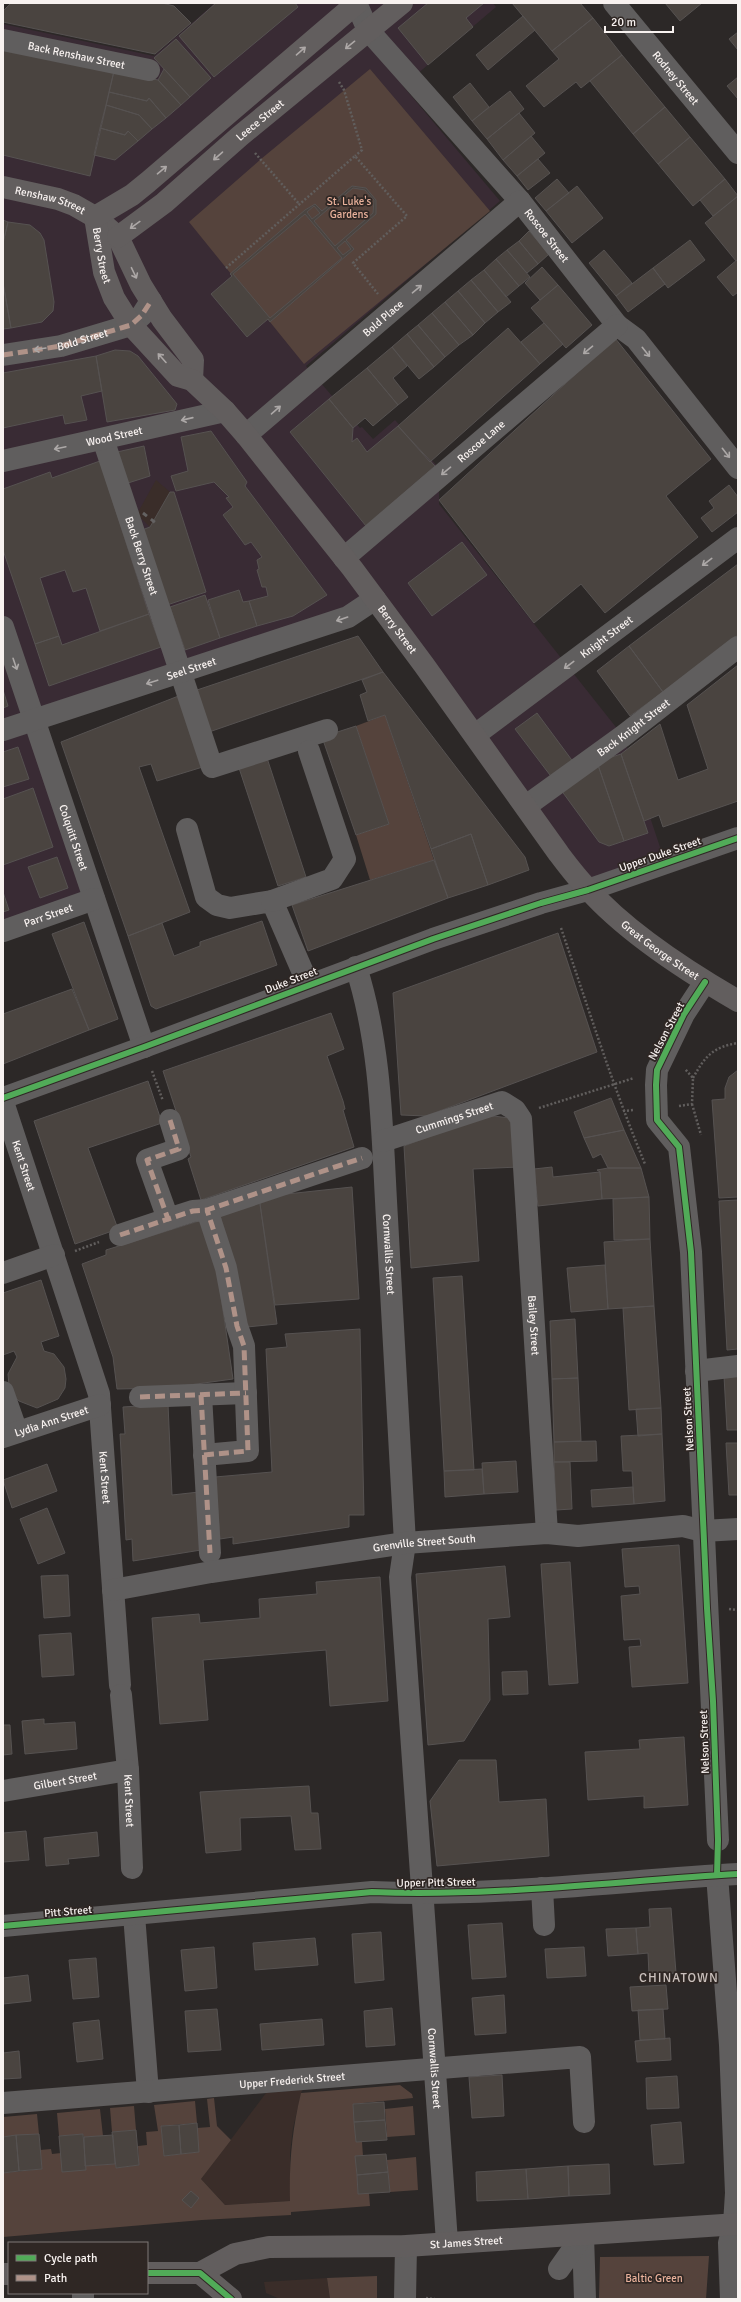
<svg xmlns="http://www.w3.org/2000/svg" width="741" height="2302" font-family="Signika,sans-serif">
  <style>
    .commercial { fill: #392b34 }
    .built { fill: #3a2d29 }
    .green { fill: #55433c }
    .building { fill: #4a4440; stroke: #565251; fill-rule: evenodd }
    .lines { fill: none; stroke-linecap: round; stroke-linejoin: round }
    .path { stroke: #615e5d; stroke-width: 2.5; stroke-dasharray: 2 2; stroke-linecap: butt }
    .minor { stroke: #605e5e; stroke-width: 22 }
    .major { stroke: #625e5e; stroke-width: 22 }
    .rail { stroke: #646262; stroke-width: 3; stroke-dasharray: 5 5; stroke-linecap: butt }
    .quiet { stroke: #af9288; stroke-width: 5; stroke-dasharray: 10 5; stroke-linecap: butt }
    .cycleway-casing { stroke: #2f2724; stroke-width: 8 }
    .cycleway { stroke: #51ab58; stroke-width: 6 }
    .oneway { stroke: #ada8a7 }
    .oneway2 { stroke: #aca8a7 }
    .labels { text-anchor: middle; stroke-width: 3.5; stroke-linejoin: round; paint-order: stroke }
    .street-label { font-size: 11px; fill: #f8f2f0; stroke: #2f2724 }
    .park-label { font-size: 11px; fill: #e9b19b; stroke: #2f2724 }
    .quarter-label { font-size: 13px; letter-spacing: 1px; fill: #cac0bc; stroke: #2f2724 }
  </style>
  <rect width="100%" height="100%" fill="#2c2827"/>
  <path class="commercial" d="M215,3H493L496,7L403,86L500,201L306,366L360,428L362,427L373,439L395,420L439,468V504L623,736L665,862L588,890L375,599L34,721L94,899L3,933V24L154,56Z"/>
  <path class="built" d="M156,480L170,492L150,527L137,514Z
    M302,2090L293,2128L290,2153V2201L225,2205L201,2179L266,2093Z
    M327,2278L330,2299H280L266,2293L264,2282Z"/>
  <path class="green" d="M370,69L490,211L304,364L189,222L261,159Z
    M385,715L434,860L370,880L356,835L389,824L356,726Z
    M400,2085L412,2094L413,2098L353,2104L356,2142H362L363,2156H356L358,2194L369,2193L370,2206L291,2212V2215L202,2220L3,2237V2173L42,2169L40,2150L51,2149L52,2154L61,2153L85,2166L115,2164L116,2168L139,2165L138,2146L147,2145L146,2132L158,2131L154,2105L195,2101L197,2123L161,2126L164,2156L198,2152L197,2128L210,2127L207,2099L214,2098L217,2126L231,2140L201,2179L225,2205L290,2201C289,2164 292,2130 301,2093Z
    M134,2106L136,2130L112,2132L110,2108Z
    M413,2106L415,2135L387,2137L385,2109Z
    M100,2109L103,2136L84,2137L83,2134L59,2136L57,2113Z
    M37,2114L39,2134L3,2137V2117Z
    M416,2157L418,2190L390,2192L387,2160Z
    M709,2256L706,2299H599L600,2257Z
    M377,2276V2299H330L327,2278Z"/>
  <path class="building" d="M11,3H162L174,6L191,23L155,54L3,22V11Z
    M216,3H295L298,7L214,77L179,36Z
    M428,3H484L466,18L473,27L428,65L398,28Z
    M512,3H580L593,18L552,51Z
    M665,3H702L680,21Z
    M523,16L535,30L488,70L476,55Z
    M593,18L622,55L581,88L576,82L544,107L526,86L559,59L552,51Z
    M738,32V50L729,39Z
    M176,39L211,78L190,97L154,58Z
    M3,45L114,71L90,176L3,155Z
    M622,55L665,107L633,134L590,81Z
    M164,69L190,97L181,105L158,80Z
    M114,71L158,80L181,105L166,118L149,98L147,101L109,92Z
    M738,77V99L727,86Z
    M470,83L489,107L472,121L453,97Z
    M510,91L524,109L487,139L472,121Z
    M109,92L147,101L149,98L166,118L152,129L139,115L106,105Z
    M106,105L139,115L152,129L138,141L128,131L125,135L100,128Z
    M665,107L690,137L658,164L633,134Z
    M519,113L535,133L503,160L487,139Z
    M100,128L125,135L128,131L138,141L115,160L94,155Z
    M531,136L545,153L517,176L503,160Z
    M690,137L725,179L693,206L658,164Z
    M538,159L550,173L528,190L517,176Z
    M557,179L569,193L546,211L535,198Z
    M725,179L738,196L713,216L700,200Z
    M352,186L366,188L376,200V214L346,240L354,249L270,322L268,319L247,337L211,294L232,276L230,274L305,210L315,204L322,211ZM353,188L365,190L374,200L373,213L335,246L314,221ZM314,206L320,213L312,219L307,212ZM305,214L342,258L270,318L233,274ZM345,241L351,249L343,255L337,248Z
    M577,186L603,218L572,243L546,211Z
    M738,196V259L736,261L705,223Z
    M3,220L8,222L3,243Z
    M8,222L30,225L40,233L44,240L54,302L53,311L42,322L11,328L3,283V243Z
    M529,231L549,254L538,264L519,241Z
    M690,240L705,260L668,288L653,268Z
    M519,241L538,264L527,273L507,250Z
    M507,250L530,277L519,286L496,259Z
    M604,250L632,283L616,296L589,263Z
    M496,259L519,286L506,297L484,270Z
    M738,259V292L733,296L717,277Z
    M542,267L558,285L540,300L525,283Z
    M653,268L665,284L628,312L616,296Z
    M484,270L511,302L498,312L471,280Z
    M471,280L498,312L485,323L458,291Z
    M3,283L11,328L3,329Z
    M558,285L592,325L566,348L531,308Z
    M458,291L485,323L473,335L445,302Z
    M445,302L473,335L459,345L432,313Z
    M432,313L459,345L445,357L418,325Z
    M544,323L563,344L540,364L521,342Z
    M418,325L445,357L434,367L407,334Z
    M508,328L540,364L430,462L398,426Z
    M407,334L434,367L419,379L392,347Z
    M615,338L711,459L666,496L698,537L605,613L581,584L534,623L439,500Z
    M392,347L407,366L393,378L408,397L398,405L367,368Z
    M115,350L130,351L138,356L177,404L175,410L107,422L96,356Z
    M96,356L102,391L81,396L87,420L65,424L63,415L3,428V373Z
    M367,368L398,405L373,426L365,418L353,428L329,399Z
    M329,399L353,428L352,442L357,438L367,452L398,426L435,466L366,526L290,432Z
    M211,431L247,482L245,486L327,595L293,616L257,626L249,601L268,596L266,587H262L257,570L259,569L257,560L262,557L251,542L245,545L223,515L233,507L226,498L229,497L214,482L176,491L171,476L188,471L181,437Z
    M144,446L150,476L128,483L117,452Z
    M100,461L149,614L100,631L86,588L73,592L65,570L40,578L59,636L35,644L3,550V489L50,472L52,478Z
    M729,485L738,497V512L712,532L701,518L714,508L709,501Z
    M170,492H174L206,592L167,605L142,530L150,527Z
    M462,542L487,575L432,616L408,583Z
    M738,564V635L663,692L629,646Z
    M239,590L243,602L249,601L257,626L220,638L208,600Z
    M205,595L220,638L185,650L170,607Z
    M149,614L161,647L49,686L35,644L59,636L62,645Z
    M358,636L383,672L209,732L194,691Z
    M629,646L663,692L630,716L597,671Z
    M738,665V801L663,827L659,815L644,821L621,754L660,724L678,780L708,769L687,705Z
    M383,672L525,857L529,870L488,885L471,834L431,849L385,715L368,721L360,695L367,692L362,680Z
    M3,690L8,706L3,708Z
    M181,695L206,766L157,781L151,764L139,767L190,912L128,936L61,742Z
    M537,713L574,763L553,779L515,729Z
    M356,726L389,824L356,835L322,737Z
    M18,747L29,779L3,787V752Z
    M621,754L648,833L624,841L597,762Z
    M267,758L306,877L278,886L239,768Z
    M597,762L624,841L609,846L599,842L561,790Z
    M33,788L53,847L3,865V799Z
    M471,834L488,885L448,898L431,849Z
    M57,857L68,888L40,898L28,867Z
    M434,860L448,898L308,951L292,905Z
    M3,892L9,910L3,912Z
    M262,921L277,965L156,1009L151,1006L128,936L162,923L174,956L200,946V942Z
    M84,922L118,1019L89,1030L52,934Z
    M558,933L597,1052L426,1116L401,1115L393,993Z
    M72,989L89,1030L3,1064V1014Z
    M331,1013L344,1049L327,1056L343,1101L345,1109L343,1110L354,1147L201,1200L188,1159L191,1157L163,1071Z
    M738,1070V1197L719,1198L712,1100L725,1099V1088L729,1077Z
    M148,1081L162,1123L88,1148L118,1229L75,1244L34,1121Z
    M611,1098L624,1130L584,1138L574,1112Z
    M486,1115L509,1118L517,1126L519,1167L473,1169L479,1261L411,1268L404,1146Z
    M624,1130L641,1168H608L601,1154L593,1158L584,1138Z
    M552,1167L553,1177L600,1172L602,1199L538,1206L534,1169Z
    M608,1168H641L649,1197L602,1199L600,1172L597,1170Z
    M352,1187L359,1299L275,1305L259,1197Z
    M259,1197L277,1324L247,1327L219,1211Z
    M649,1197L650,1239L614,1240L613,1199Z
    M738,1200V1349L727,1350L719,1201Z
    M202,1220L218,1276L233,1379L167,1388L117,1389L113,1357L82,1264L106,1255V1250Z
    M650,1239L654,1306L608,1309L604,1242Z
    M605,1265L608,1309L571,1312L567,1268Z
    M462,1276L474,1470L444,1471L433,1278Z
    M41,1280L59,1336L41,1342L44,1351L54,1354L64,1367L66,1379L65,1388L58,1399L37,1408L19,1401L13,1396L9,1385L8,1374L17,1357L14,1351L3,1355V1293Z
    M654,1306L661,1408L629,1410L623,1308Z
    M575,1319L578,1378L552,1379L550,1321Z
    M360,1329L364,1515H349V1527L233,1544V1537L220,1539L215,1477L272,1472L266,1349L287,1347L285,1334Z
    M738,1375V1430H727L724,1376Z
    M578,1378L581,1441L554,1442L552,1379Z
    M168,1404L172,1495L199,1492L201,1550L133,1561L132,1539L126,1540L120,1434H125L123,1407Z
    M661,1408L662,1434L638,1436L636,1409Z
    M662,1434L665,1501L634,1504L632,1471H623L621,1436Z
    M596,1441L597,1461L554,1462V1442Z
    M726,1443H738V1495H729Z
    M516,1461L518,1492L484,1494L482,1463Z
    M554,1462H570L572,1509L556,1510Z
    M47,1464L57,1491L12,1508L3,1480Z
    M482,1469L484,1494L445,1497L444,1471Z
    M633,1487L634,1504L592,1507L591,1490Z
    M47,1508L65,1553L38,1564L20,1519Z
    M679,1545L688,1683L632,1687L629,1647L641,1646L640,1639L624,1640L621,1596L640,1594L639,1586L625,1587L622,1549Z
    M570,1562L578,1683L549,1685L541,1564Z
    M505,1566L510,1617L488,1619L490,1700L464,1741L428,1745L416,1574Z
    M68,1575L70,1616L44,1618L41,1576Z
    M380,1577L388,1701L330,1706L326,1650L203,1660L208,1720L160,1724L152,1618L199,1614L200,1623L260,1618L259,1599L317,1594L316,1582Z
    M71,1633L74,1675L42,1677L39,1635Z
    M527,1671L528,1694L503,1695L502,1672Z
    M44,1719V1724L75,1722L77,1749L25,1754L22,1721Z
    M3,1725H10L12,1754L3,1755Z
    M684,1737L688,1805L644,1808V1796L588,1800L585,1752L640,1749L639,1740Z
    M459,1760H496L499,1802L546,1799L549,1856L437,1866L430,1801Z
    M309,1786L311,1813H318L321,1849L295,1850L291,1816L240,1818L241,1850L206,1853L200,1792Z
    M26,1831L29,1860L3,1862V1833Z
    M97,1832L99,1856L68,1859L69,1864L46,1866L44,1838Z
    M671,1908L676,1973L649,1975L648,1953L638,1954L636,1928L650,1927L649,1909Z
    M502,1923L506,1977L472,1979L468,1925Z
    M636,1928L638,1954L608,1956L606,1929Z
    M381,1932L384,1980L355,1983L352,1934Z
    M315,1938L318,1965L255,1970L253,1943Z
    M214,1947L217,1988L185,1991L181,1950Z
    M584,1947L586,1976L547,1978L545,1949Z
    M96,1958L99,1997L73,1999L69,1960Z
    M28,1975L31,2001L3,2004V1978Z
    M666,1985L668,2009L632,2011L630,1987Z
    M504,1995L506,2033L475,2035L472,1998Z
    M392,2008L395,2045L366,2047L364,2011Z
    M217,2009L221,2050L188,2052L185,2011Z
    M663,2009L665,2039L640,2040L638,2010Z
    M322,2019L324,2045L262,2050L260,2024Z
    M99,2020L103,2059L77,2062L73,2023Z
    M670,2038L671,2060L637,2062L635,2041Z
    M19,2051L21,2078L3,2079V2053Z
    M502,2075L504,2116L472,2118L469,2077Z
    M677,2076L679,2108L647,2109L646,2078Z
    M384,2102L385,2120L354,2122L353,2104Z
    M385,2120L387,2140L356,2142L354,2122Z
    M681,2122L684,2163L654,2165L651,2125Z
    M197,2123L199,2152L181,2154L179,2125Z
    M179,2125L181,2154L164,2156L161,2126Z
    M136,2130L139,2165L116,2168L112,2132Z
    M39,2134L42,2169L19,2171L16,2135Z
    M83,2134L86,2170L62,2172L59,2136Z
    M16,2135L19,2171L3,2173V2137Z
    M113,2135L115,2164L85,2166L84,2137Z
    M386,2154L388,2172L357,2175L355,2156Z
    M609,2164L610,2194L569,2196L568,2166Z
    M568,2166L569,2196L528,2199L526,2169Z
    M526,2169L528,2199L477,2201L476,2172Z
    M388,2172L390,2192L358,2194L357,2175Z
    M191,2191L199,2198L191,2208L182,2200Z"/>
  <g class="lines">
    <path class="path" d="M339,82L344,90L362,150L355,156
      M255,153L300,205
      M226,268L355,156L407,216L353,263L378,294
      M561,928C588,1007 613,1087 645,1164
      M152,1071L163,1101
      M693,1078C705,1056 713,1047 738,1043
      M692,1104L701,1135
      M679,1106L692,1104L693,1078L685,1069
      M539,1108L634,1078
      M623,1111L634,1110
      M75,1251L99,1242
      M729,1609L738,1610
      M426,2298L435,2299"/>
    <g class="minor">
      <path id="s1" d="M356,3L368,30L520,201L617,325L636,339L738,468"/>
      <path id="s2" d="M614,3L738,153"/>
      <path id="s3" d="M3,40L149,70"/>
      <path d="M3,355L61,346L131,325L142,315L151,301"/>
      <path id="s4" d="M246,435L520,201"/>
      <path id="s5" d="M103,439L212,767L327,730"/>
      <path id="s6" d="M3,461L225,411"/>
      <path id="s7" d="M344,558L617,325"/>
      <path id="s8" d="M3,627L144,1047"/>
      <path id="s9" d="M3,730L348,617L375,599"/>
      <path id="s10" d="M475,735L738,538"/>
      <path id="s11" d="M526,806L623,736L738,647"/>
      <path d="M187,829L206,897L217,905L230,908L272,901L308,984"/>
      <path d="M272,901L332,879L345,859L309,751"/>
      <path id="s12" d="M3,931L94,899"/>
      <path id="s13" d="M356,967C382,1048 382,1135 387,1219C393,1327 399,1435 405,1543L400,1577L447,2242"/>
      <path d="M705,982L684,1014L657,1070L656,1085L657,1120L679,1147L691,1252L718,1840"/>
      <path d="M3,1098L144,1047L433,939L541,903L588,890L738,838"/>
      <path id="s14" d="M3,1102L99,1394L120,1685"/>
      <path d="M170,1120L179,1149L147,1160L168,1219L193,1211L207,1210L362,1158"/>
      <path id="s15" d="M383,1141L502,1102L515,1110L521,1119L547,1533"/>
      <path d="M120,1235L168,1219"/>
      <path d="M3,1273L54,1255"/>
      <path d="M696,1371L738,1366"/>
      <path d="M3,1392L17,1432"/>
      <path d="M201,1395L210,1553"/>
      <path d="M140,1397L246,1393"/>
      <path id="s16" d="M3,1437L100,1405"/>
      <path d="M204,1455L248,1451L244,1346L237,1326L226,1268L207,1210"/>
      <path id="s17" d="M113,1590L211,1572L405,1543L547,1533L578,1536L683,1526L703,1531L738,1529"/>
      <path id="s18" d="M121,1695L128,1770L132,1868"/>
      <path id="s19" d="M3,1791L128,1770"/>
      <path d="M717,1875L730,2045L736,2193L734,2224L729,2243L731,2299"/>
      <path d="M542,1888L544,1925"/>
      <path d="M134,1915L148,2092"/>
      <path d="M3,1926L372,1892C494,1897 616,1881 738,1874"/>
      <path id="s20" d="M3,2103L580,2057L584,2122"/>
      <path d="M583,2235L585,2299"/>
      <path d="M559,2269L583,2235"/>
      <path d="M83,2299V2293"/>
      <path d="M405,2299L406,2246"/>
    </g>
    <g class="major">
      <path id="s21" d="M3,187L58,199L74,205L95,217L118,237L141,285L162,319L193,360L192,380"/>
      <path id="s22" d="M95,217L104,272L114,298L131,325L178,376L192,380L225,411L246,435L352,568L424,665L559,854C568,866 577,878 588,889C626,932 688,972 738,1001"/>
      <path d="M95,217L132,195L148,182L357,3"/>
      <path id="s23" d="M118,237L164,203L240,136L402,3"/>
      <path id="s24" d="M147,2273H200L235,2254L269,2247L406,2246L738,2224"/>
      <path d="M200,2273L231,2299"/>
      <path d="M3,2274H9"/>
    </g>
    <path class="rail" d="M143,513L157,524"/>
    <g class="quiet">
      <path d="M356,3V4"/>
      <path id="s25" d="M3,355L61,346L131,325L142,315L151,301"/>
      <path d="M170,1120L179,1149L147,1160L168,1219L193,1211L207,1210L362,1158"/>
      <path d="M120,1235L168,1219"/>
      <path d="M201,1395L210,1553"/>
      <path d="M140,1397L246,1393"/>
      <path d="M204,1455L248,1451L244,1346L237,1326L226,1268L207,1210"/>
    </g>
    <g class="cycleway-casing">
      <path id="cycleway" d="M705,982L684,1014L657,1070L656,1085L657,1120L679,1147L691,1252L707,1608L713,1701L718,1840L717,1875
        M3,1098L144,1047L433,939L541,903L588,890L738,838
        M3,1926L372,1892C494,1897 616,1881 738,1874
        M147,2273H200L231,2299"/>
    </g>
    <use href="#cycleway" class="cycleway"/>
  </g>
  <defs><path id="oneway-shaft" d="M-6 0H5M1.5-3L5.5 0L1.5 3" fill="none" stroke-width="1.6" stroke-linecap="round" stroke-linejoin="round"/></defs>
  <g class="oneway">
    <use href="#oneway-shaft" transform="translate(350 45) rotate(141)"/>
    <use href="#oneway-shaft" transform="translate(301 51) rotate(-41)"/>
    <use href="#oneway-shaft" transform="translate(218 156) rotate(139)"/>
    <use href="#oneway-shaft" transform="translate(162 170) rotate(-40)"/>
    <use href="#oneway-shaft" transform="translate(135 225) rotate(144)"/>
    <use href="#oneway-shaft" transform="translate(134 273) rotate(64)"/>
    <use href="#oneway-shaft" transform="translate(162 358) rotate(-132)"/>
  </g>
  <g class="oneway2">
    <use href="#oneway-shaft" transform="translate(417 289) rotate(-40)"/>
    <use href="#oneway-shaft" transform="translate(40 349) rotate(171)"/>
    <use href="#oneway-shaft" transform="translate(588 350) rotate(140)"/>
    <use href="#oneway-shaft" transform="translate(646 352) rotate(51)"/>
    <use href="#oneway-shaft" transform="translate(276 410) rotate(-41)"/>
    <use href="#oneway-shaft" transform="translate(187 419) rotate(167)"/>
    <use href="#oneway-shaft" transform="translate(60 448) rotate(168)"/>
    <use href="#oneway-shaft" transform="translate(726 453) rotate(52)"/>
    <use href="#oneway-shaft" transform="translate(446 471) rotate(140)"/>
    <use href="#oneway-shaft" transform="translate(707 562) rotate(143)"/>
    <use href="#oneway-shaft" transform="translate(342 619) rotate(161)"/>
    <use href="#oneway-shaft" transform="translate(15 664) rotate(71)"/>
    <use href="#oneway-shaft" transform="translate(569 665) rotate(143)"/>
    <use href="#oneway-shaft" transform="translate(152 682) rotate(162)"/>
  </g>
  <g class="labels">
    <g class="street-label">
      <text dy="4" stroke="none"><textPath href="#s3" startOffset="75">Back Renshaw Street</textPath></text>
      <text dy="4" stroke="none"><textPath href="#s2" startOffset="97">Rodney Street</textPath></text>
      <text dy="4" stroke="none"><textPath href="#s23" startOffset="184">Leece Street</textPath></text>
      <text dy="4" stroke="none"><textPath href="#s21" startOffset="49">Renshaw Street</textPath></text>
      <text dy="4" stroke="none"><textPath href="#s1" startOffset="302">Roscoe Street</textPath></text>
      <text dy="4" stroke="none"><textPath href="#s22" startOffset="39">Berry Street</textPath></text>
      <text dy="4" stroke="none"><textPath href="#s4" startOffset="180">Bold Place</textPath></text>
      <text dy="4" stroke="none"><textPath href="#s25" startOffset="81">Bold Street</textPath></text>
      <text dy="4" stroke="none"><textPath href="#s6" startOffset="114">Wood Street</textPath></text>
      <text dy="4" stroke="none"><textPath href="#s7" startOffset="180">Roscoe Lane</textPath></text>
      <text dy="4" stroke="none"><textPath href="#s5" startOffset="123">Back Berry Street</textPath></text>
      <text dy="4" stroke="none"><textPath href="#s22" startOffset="523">Berry Street</textPath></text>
      <text dy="4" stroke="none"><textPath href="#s10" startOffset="164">Knight Street</textPath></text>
      <text dy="4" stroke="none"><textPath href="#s9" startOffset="198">Seel Street</textPath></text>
      <text dy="4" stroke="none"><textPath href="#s11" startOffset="133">Back Knight Street</textPath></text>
      <text dy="4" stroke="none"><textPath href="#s8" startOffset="222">Colquitt Street</textPath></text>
      <text transform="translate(660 854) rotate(-19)" y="4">Upper Duke Street</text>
      <text dy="4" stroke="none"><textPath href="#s12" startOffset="48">Parr Street</textPath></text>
      <text dy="4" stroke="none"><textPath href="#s22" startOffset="940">Great George Street</textPath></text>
      <text transform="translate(291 980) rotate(-21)" y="4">Duke Street</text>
      <text transform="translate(666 1031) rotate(-62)" y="4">Nelson Street</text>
      <text dy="4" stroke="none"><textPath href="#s15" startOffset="75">Cummings Street</textPath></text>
      <text dy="4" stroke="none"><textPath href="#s14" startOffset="67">Kent Street</textPath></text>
      <text dy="4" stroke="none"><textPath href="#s13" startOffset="290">Cornwallis Street</textPath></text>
      <text dy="4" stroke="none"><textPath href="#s15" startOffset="358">Bailey Street</textPath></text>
      <text transform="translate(688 1419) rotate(-93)" y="4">Nelson Street</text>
      <text dy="4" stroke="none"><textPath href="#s16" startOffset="51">Lydia Ann Street</textPath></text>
      <text dy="4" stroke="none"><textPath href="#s14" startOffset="391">Kent Street</textPath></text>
      <text dy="4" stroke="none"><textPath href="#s17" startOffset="315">Grenville Street South</textPath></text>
      <text transform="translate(704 1742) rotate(-92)" y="4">Nelson Street</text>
      <text dy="4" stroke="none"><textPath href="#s19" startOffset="63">Gilbert Street</textPath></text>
      <text dy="4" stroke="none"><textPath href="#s18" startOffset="106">Kent Street</textPath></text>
      <text transform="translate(436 1882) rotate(-1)" y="4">Upper Pitt Street</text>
      <text transform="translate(68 1911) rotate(-5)" y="4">Pitt Street</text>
      <text dy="4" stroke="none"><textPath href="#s13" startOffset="1106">Cornwallis Street</textPath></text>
      <text dy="4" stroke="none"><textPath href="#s20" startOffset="290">Upper Frederick Street</textPath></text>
      <text dy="4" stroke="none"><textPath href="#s24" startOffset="325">St James Street</textPath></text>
    </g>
    <g class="park-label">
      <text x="349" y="205">St. Luke's<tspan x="349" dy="13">Gardens</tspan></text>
      <text x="654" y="2282">Baltic Green</text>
    </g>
    <g class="quarter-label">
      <text x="679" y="1982">CHINATOWN</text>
    </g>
  </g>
  <rect width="741" height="2302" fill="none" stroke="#f8f2f0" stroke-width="8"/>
  <rect x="8" y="2242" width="140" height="52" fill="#2f2724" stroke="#7f7876"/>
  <rect x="16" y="2255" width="20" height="6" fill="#51ab58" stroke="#7f7876"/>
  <text x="44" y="2262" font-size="12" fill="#f8f2f0">Cycle path</text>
  <rect x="16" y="2275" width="20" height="6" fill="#af9288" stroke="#7f7876"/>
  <text x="44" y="2282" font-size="12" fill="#f8f2f0">Path</text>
  <path d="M605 26v6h68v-6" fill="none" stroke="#f8f2f0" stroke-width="2"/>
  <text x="611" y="26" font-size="12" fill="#f8f2f0" stroke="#2f2724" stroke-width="3" paint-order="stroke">20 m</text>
</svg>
